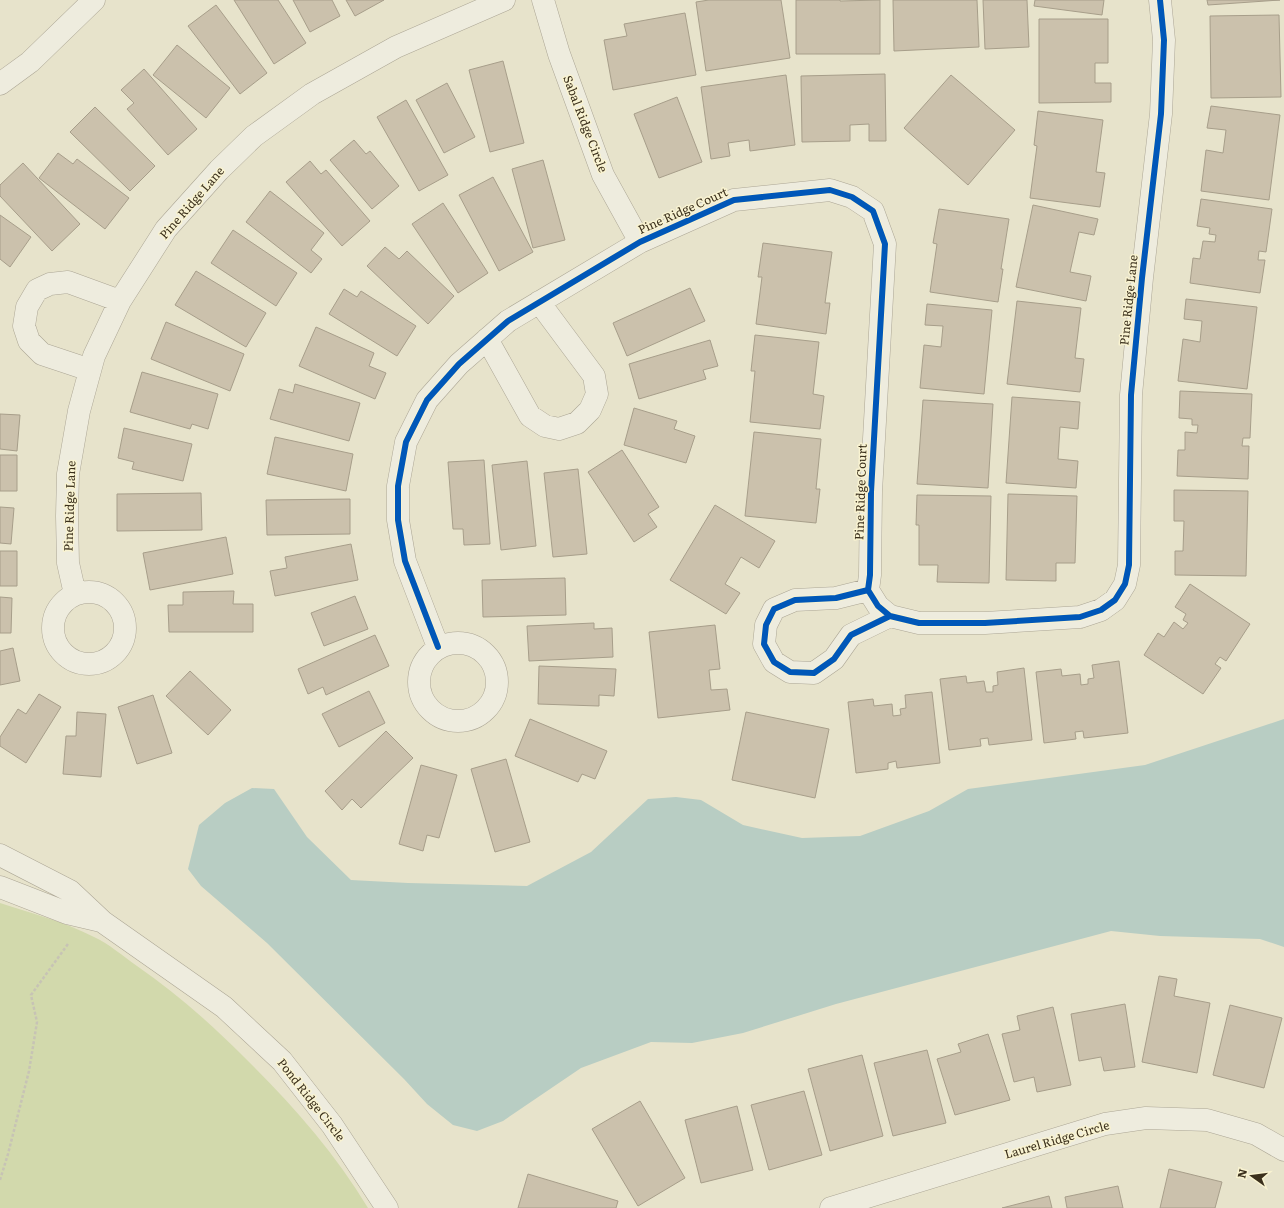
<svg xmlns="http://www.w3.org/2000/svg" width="1284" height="1208" font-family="Literata,serif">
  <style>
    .green { fill: #d2d9ac }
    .water { fill: #b8cdc3 }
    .building { fill: #cbc1ac; stroke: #a79e8a }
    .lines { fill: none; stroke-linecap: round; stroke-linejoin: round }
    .minor-casing { stroke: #aca695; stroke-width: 23 }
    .path { stroke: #c7c3b5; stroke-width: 2.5; stroke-dasharray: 3 2; stroke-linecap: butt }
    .minor { stroke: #eeecde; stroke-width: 22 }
    .cycleway-casing { stroke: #f9f3d1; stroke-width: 8 }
    .cycleway { stroke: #0057b8; stroke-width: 6 }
    .labels { text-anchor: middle; stroke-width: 3; stroke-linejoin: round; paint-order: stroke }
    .street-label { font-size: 12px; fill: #3b301c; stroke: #f9f3d1 }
  </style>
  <rect width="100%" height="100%" fill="#e7e3cb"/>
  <path class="green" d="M0,903C31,913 65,922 94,937C109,944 123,956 137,966C175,992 210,1023 243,1056C290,1102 334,1151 368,1208H0Z"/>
  <path class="water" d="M1284,719V947L1260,939L1160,936L1111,931L836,1004L743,1033L692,1043L651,1042L581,1068L503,1121L477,1131L453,1125L427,1104L404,1079L267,943L201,886L188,869L199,825L225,803L252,788L274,789L307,837L351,880L408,883L527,886L591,852L648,799L676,797L701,800L743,825L802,838L860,836L929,811L968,789L1145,765Z"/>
  <path class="building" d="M234,0H278L306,43L274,64Z
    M293,0H332L340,16L310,32Z
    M346,0H384L355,16Z
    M709,0H781L790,58L706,71L696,2Z
    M796,0H840V1L880,0V54H796Z
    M893,0H977L979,47L894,51Z
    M983,0H1027L1029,47L985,49Z
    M1035,0H1104L1102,15L1034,6Z
    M1207,0H1280L1208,5Z
    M216,5L267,73L240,94L188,26Z
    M685,13L696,75L613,90L604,40L627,36L624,24Z
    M1279,15L1281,97L1211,98L1210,16Z
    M1039,19H1108V63H1095V83H1111V102L1039,103Z
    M177,45L230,88L206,118L153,75Z
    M503,61L524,143L490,152L469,70Z
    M144,69L197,129L168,155L127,109L134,103L121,90Z
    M885,74L886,141H869V124L850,125V141L802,142L801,76Z
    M786,75L795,145L750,151L749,140L728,143L730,156L711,159L701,87Z
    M951,75L1015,130L968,185L904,128Z
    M447,83L475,137L444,153L416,100Z
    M677,97L702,162L659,178L634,114Z
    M406,100L448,175L419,191L377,117Z
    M1211,106L1280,115L1269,200L1201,191L1206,150L1223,153L1226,130L1207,128Z
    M95,107L155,166L130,191L70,132Z
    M1038,111L1103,120L1096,172L1105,173L1100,207L1030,198L1037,146L1034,145Z
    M354,140L366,154L370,151L399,186L372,209L330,160Z
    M58,153L73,164L77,159L129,198L105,229L39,178Z
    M543,160L565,240L533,248L512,169Z
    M310,161L321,174L326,170L370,221L342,246L286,182Z
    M23,163L80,224L52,251L0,196V185Z
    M493,177L533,252L499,271L459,195Z
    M270,191L324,233L311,250L322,259L311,273L246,222Z
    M1201,199L1272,209L1266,252L1259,251L1258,260H1265L1260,293L1190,283L1193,258L1200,259L1203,241L1215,242L1216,235L1209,234L1210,228L1197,226Z
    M443,203L488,273L458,293L412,224Z
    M1033,205L1098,219L1094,235L1079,232L1070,272L1091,276L1086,301L1016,287Z
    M939,209L1009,219L1001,269H1003L998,302L930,292L937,244L933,243Z
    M0,215L31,237L10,267L0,259Z
    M233,230L297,273L276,306L211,263Z
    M763,243L832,252L825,303H830L826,334L756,324L762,277H758Z
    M385,247L399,259L407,251L454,296L428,324L367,266Z
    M196,271L266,313L246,347L175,305Z
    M690,288L705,321L627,356L613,323Z
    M344,289L357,297L361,291L416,326L397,356L329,314Z
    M1186,299L1257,307L1247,389L1178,381L1183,339L1200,342L1202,321L1184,319Z
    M1017,301L1081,308L1075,358L1084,359L1080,392L1007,384Z
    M927,304L992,310L984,394L920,388L924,345L941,347L943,326L925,325Z
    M166,322L244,354L230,391L151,359Z
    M316,327L374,353L369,366L386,373L375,399L299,366Z
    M755,335L819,342L813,394L824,396L820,429L750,422L755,371H751Z
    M710,340L718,366L703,370L706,379L639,399L629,364Z
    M142,372L218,394L208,429L192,424L190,429L130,412Z
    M295,384L360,403L349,441L270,419L279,389L293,393Z
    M1180,391L1252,394L1250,438H1243L1242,446H1249L1248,479L1177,476L1178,450H1185V432L1197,433L1198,425H1192V419L1179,418Z
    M1012,397L1080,402L1078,429L1060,427L1058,459L1078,461L1076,488L1006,483Z
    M923,400L993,404L988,488L917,484Z
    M634,408L677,421L674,429L695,436L686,463L624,445Z
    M0,414L20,415L17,451L0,449Z
    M124,428L192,444L183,481L132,469L134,462L118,458Z
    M754,432L821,439L816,489H820L816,523L745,516Z
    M275,437L353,454L346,491L267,474Z
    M622,450L659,507L648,514L657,527L634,542L588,472Z
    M0,455H17V491H0Z
    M484,460L490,544L464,545L463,529H453L448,462Z
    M527,461L536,546L501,550L492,465Z
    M578,469L587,554L553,557L544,473Z
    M1174,490L1248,491L1246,576L1175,575V551H1183L1184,521H1174Z
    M201,493L202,530L117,531V494Z
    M1008,494L1077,496L1075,563H1056V581L1006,580Z
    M917,495L991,496L989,583L937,582L938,565H919V525H916Z
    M350,499V534L267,535L266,500Z
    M715,505L775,541L759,568L741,557L725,584L740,593L726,614L670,580Z
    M0,507L14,508L11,544L0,543Z
    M226,537L233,574L150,590L143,553Z
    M351,544L358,580L275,596L270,571L287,568L285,557Z
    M0,551H17V586H0Z
    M565,578L566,615L483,617L482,580Z
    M1190,584L1250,624L1226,661L1220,657L1215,664L1221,668L1203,694L1144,655L1158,633L1164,637L1174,622L1183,629L1188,623L1183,620L1186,614L1175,607Z
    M234,591L233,604H253V632H169L168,605H183V592Z
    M355,596L368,629L324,646L311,613Z
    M0,597L12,598L11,633H0Z
    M594,623V629L612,628L613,657L529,661L527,626Z
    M715,625L720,669L709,670L711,690L727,689L730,710L658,718L649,632Z
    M375,635L389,666L326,695L323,687L308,694L298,669Z
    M13,648L20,681L0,685V651Z
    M1119,661L1128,733L1084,738L1083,731L1075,732L1076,739L1044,743L1036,672L1061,669L1062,676L1080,674L1081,685L1088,684V679L1094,678L1092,665Z
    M539,666L616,669L614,696L599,695V706L538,704Z
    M1024,668L1032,740L989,745L988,738L980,739L981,746L949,750L940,679L966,676L967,683L984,681L986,692H993V686L998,685L997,672Z
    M190,671L231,710L208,735L166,696Z
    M369,691L385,723L339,747L322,714Z
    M932,692L940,763L897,768L896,761L888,763V769L856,773L848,702L873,699L874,706L892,704L893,716L901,715L900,709L906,708L905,695Z
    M39,694L61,707L26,763L0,746V737L18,709L26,714Z
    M153,695L172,753L137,764L118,707Z
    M77,712L106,714L101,777L63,774L66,736H76Z
    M746,712L829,729L815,798L732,780Z
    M530,719L607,751L595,779L582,774L578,782L515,756Z
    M386,731L413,758L361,808L352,799L342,810L325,791Z
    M506,759L530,842L495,852L471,769Z
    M421,765L457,775L439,838L427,835L423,851L399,844Z
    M1159,976L1177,979L1174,996L1210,1003L1197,1073L1142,1062Z
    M1125,1004L1135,1067L1104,1071L1101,1057L1079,1061L1071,1014Z
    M1230,1005L1282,1018L1264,1088L1213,1075Z
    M1053,1007L1071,1085L1037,1092L1034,1077L1014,1082L1002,1034L1020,1030L1017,1016Z
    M988,1034L1010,1100L955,1115L937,1059L961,1052L958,1044Z
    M927,1050L946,1123L893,1136L874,1063Z
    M862,1055L883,1136L830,1151L808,1069Z
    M804,1091L822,1155L769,1170L751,1105Z
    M640,1101L685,1178L638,1206L592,1129Z
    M737,1106L753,1170L701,1183L685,1120Z
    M1169,1169L1222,1182L1215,1208H1160Z
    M528,1174L618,1201L616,1208H518Z
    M1118,1186L1123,1208H1067L1065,1197Z
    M1049,1196L1052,1208H1002Z"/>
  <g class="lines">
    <g class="minor-casing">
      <path id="minor" d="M543,0L559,54L603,175L640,242
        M0,84L30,62L94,0
        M487,339L530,416L545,426L559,429L577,423L590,410L597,394L594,376L539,302
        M90,370L42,354L29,341L24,326L27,307L37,290L50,284L68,282L120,301
        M53 628a36 36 0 1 1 72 0a36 36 0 1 1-72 0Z
        M75,594L68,563L67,516L68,474L79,411L94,356L120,301L166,229L219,170L254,136L312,94L396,47L504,0
        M890,616L851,635L834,659L814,673L790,672L774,662L764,644L766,625L774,609L795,600L836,598L868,590L878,606L890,616L919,623H985L1080,617L1101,610L1115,600L1125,584L1129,565L1131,395L1142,278L1161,114L1164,40L1160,0
        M419 682a39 39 0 1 1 78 0a39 39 0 1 1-78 0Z
        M438,647L405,561L398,520V486L406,442L427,400L459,364L508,321L640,242L734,200L830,190L852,197L873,211L885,244L871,492L870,575L868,590
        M0,855L70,891L103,922L224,1007L282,1061L332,1125L387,1208
        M0,887L67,913L101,921
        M831,1208L1105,1124L1146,1118L1207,1120L1256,1134L1284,1150"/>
    </g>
    <path class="path" d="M0,1180L8,1154L29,1071L37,1022L31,995L68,944"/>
    <use href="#minor" class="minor"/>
    <g class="cycleway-casing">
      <path id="cycleway" d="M890,616L851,635L834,659L814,673L790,672L774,662L764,644L766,625L774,609L795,600L836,598L868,590L878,606L890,616L919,623H985L1080,617L1101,610L1115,600L1125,584L1129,565L1131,395L1142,278L1161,114L1164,40L1160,0
        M438,647L405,561L398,520V486L406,442L427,400L459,364L508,321L640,242L734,200L830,190L852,197L873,211L885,244L871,492L870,575L868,590"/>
    </g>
    <use href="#cycleway" class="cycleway"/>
  </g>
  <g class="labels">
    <g class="street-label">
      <text transform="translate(585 124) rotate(69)" y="4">Sabal Ridge Circle</text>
      <text transform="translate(192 203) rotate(-49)" y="4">Pine Ridge Lane</text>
      <text transform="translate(683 211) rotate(-24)" y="4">Pine Ridge Court</text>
      <text transform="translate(1129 300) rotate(-84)" y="4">Pine Ridge Lane</text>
      <text transform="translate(861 492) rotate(-88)" y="4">Pine Ridge Court</text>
      <text transform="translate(70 506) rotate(-88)" y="4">Pine Ridge Lane</text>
      <text transform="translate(311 1100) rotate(52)" y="4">Pond Ridge Circle</text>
      <text transform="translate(1057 1140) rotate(-16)" y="4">Laurel Ridge Circle</text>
    </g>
  </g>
  <g transform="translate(1252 1176) rotate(284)" stroke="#f9f3d1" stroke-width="3" paint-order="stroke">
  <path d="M0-3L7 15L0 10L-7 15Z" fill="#3b301c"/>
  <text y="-6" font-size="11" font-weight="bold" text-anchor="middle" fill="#3b301c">N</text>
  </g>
</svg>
